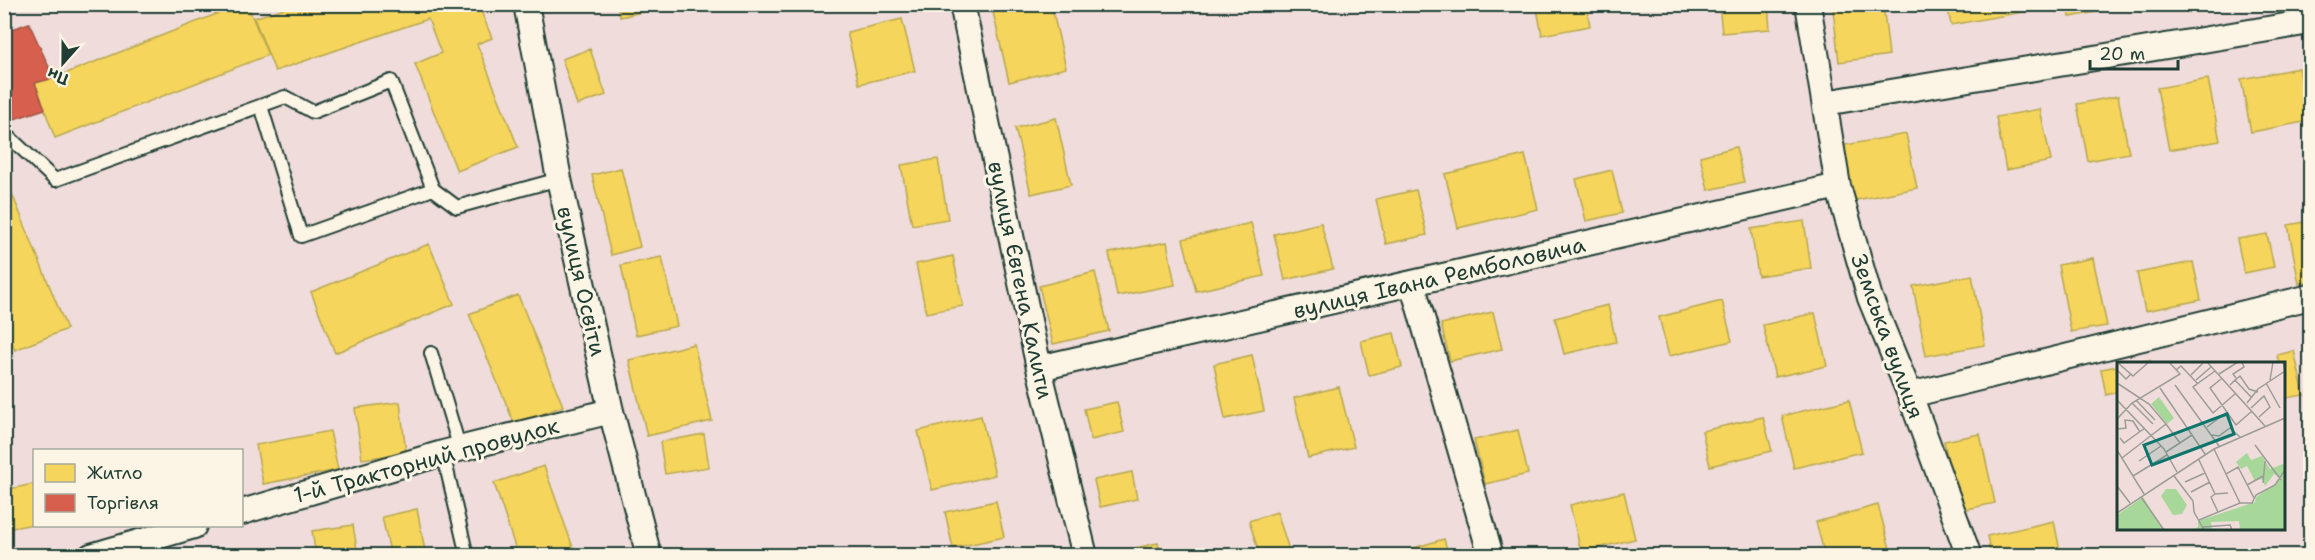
<svg xmlns="http://www.w3.org/2000/svg" width="2315" height="560" font-family="'Shantell Sans',sans-serif">
  <style>
    .homes { fill: #f6d55c; stroke: #b6a750; stroke-width: 1.5 }
    .shops { fill: #d6604d; stroke: #9f5646; stroke-width: 1.5 }
    .lines { fill: none; stroke-linecap: round; stroke-linejoin: round }
    .lane-casing { stroke: #1f3d34; stroke-width: 16 }
    .street-casing { stroke: #1f3d34; stroke-width: 28 }
    .lane { stroke: #fcf5e5; stroke-width: 12 }
    .street { stroke: #fcf5e5; stroke-width: 24 }
    .labels { text-anchor: middle; stroke-width: 6; stroke-linejoin: round; paint-order: stroke }
    .street-label { font-size: 22px; fill: #1f3d34; stroke: #fcf5e5 }
    .inset-road { fill: none; stroke: #9c9c98; stroke-width: 1.5 }
    .view { fill: #0f766e; fill-opacity: 0.15; stroke: #0f766e; stroke-width: 3 }
    .inset-edge { fill: none; stroke: #1f3d34; stroke-width: 3 }
  </style>
  <rect width="100%" height="100%" fill="#f0dcda"/>
  <filter id="ink" filterUnits="userSpaceOnUse"><feTurbulence type="fractalNoise" baseFrequency=".0167" numOctaves="2"/><feDisplacementMap in="SourceGraphic" scale="12" xChannelSelector="R" yChannelSelector="G"/><feConvolveMatrix kernelMatrix="1 2 1 2 8 2 1 2 1" color-interpolation-filters="sRGB"/></filter>
  <g filter="url(#ink)">
    <path class="homes" d="M242,4H247L268,55L55,138L35,83L54,78Z
      M297,4H478L492,38L477,44L518,147L457,171L415,64L441,53L428,19L275,71L254,18Z
      M617,4H654L655,9L620,17Z
      M1025,4H1051L1066,68L1009,82L993,12Z
      M1536,4H1586L1590,26L1542,35Z
      M1719,4H1768L1770,29L1722,33Z
      M1883,4L1889,55L1839,62L1833,10Z
      M1947,4H2028L2029,11L1951,25Z
      M2068,4H2111L2112,9L2070,17Z
      M2138,4H2177L2139,12Z
      M902,19L915,71L859,84L847,32Z
      M590,49L606,95L577,105L562,59Z
      M2299,68L2309,121L2251,132L2241,79Z
      M2208,79L2220,141L2169,150L2157,88Z
      M2118,96L2129,153L2088,161L2077,104Z
      M2040,109L2051,161L2006,170L1996,117Z
      M1056,118L1071,185L1031,194L1015,128Z
      M1906,134L1917,188L1851,201L1840,146Z
      M1736,147L1744,182L1708,190L1700,156Z
      M1525,155L1538,209L1458,228L1445,174Z
      M938,159L948,219L912,225L901,165Z
      M621,168L640,247L611,255L592,175Z
      M1612,170L1622,213L1586,221L1576,179Z
      M4,174L67,329L15,350L4,325Z
      M1416,190L1427,235L1386,244L1376,199Z
      M1804,221L1811,268L1758,276L1751,229Z
      M2310,221V282L2299,284L2288,225Z
      M1251,223L1264,276L1196,291L1183,239Z
      M1321,223L1333,269L1285,280L1274,234Z
      M2267,234L2274,267L2244,273L2237,239Z
      M1167,242L1175,285L1117,296L1109,253Z
      M429,244L454,304L335,353L311,292Z
      M953,256L963,306L926,313L916,264Z
      M662,257L677,326L636,335L621,265Z
      M2093,258L2107,326L2071,332L2058,265Z
      M2193,262L2201,300L2145,311L2137,273Z
      M1095,272L1109,331L1053,344L1039,286Z
      M1972,275L1985,345L1926,356L1913,286Z
      M518,295L563,406L515,425L469,314Z
      M1722,301L1732,341L1669,356L1659,317Z
      M1608,305L1616,342L1564,354L1555,318Z
      M1493,312L1502,349L1450,361L1441,324Z
      M1815,313L1827,366L1775,377L1763,325Z
      M1394,333L1402,367L1369,375L1361,341Z
      M694,344L712,421L647,436L629,360Z
      M2294,351L2304,395L2286,398L2284,385V364H2279L2277,355Z
      M1252,355L1264,411L1225,419L1214,364Z
      M2150,360V364H2130Z
      M2118,366V392L2106,395L2101,369Z
      M1339,387L1354,447L1308,458L1294,398Z
      M1849,400L1862,452L1794,468L1782,416Z
      M400,402L406,453L362,459L355,408Z
      M1117,402L1124,432L1091,440L1084,409Z
      M981,416L995,475L932,490L918,431Z
      M1763,417L1772,451L1710,466L1702,431Z
      M1518,430L1528,474L1485,484L1474,440Z
      M330,431L338,470L263,484L256,445Z
      M704,434L709,467L665,474L660,442Z
      M1980,434L1995,503L1958,511L1944,441Z
      M544,466L576,556H518L494,483Z
      M1132,472L1137,499L1100,507L1094,480Z
      M34,484V524L12,528L4,490Z
      M1624,492L1635,539L1581,552L1570,505Z
      M996,501L1004,537L953,548L945,512Z
      M1878,505L1892,556H1825L1816,522Z
      M417,509L426,556H391L382,517Z
      M1277,512L1289,550L1272,556H1260L1249,521Z
      M2054,521L2061,556H1991L1987,536Z
      M353,525L358,556H316L312,531Z
      M1444,539L1449,556H1401L1400,552Z
      M1158,543L1161,556H1114L1113,553Z"/>
    <path class="shops" d="M29,23L54,78L35,83L45,109L5,122L4,32Z"/>
    <g class="lines">
      <g class="lane-casing">
        <path id="lane" d="M261,106L301,236L433,189
          M4,132L55,180L285,97L313,112L391,81L433,189L457,207L559,179
          M431,353L460,449
          M443,453L467,556"/>
      </g>
      <g class="street-casing">
        <path id="street" d="M526,4L559,179L611,411L649,556
          M962,4L1039,368L1085,556
          M1808,4L1838,186L1870,298L1910,395L1969,556
          M1825,103L2310,22
          M1412,283L1491,556
          M1039,368L1838,186
          M1910,395L2310,297
          M242,512L443,453L611,411
          M91,556L194,526"/>
      </g>
      <use href="#lane" class="lane"/>
      <use href="#street" class="street"/>
    </g>
  </g>
  <g class="labels">
    <g class="street-label">
      <text transform="translate(1439 277) rotate(-13)" y="8">вулиця Івана Ремболовича</text>
      <text transform="translate(1021 280) rotate(78)" y="8">вулиця Євгена Калити</text>
      <text transform="translate(582 281) rotate(77)" y="8">вулиця Освіти</text>
      <text transform="translate(1888 336) rotate(70)" y="8">Земська вулиця</text>
      <text transform="translate(426 460) rotate(-15)" y="8">1-й Тракторний провулок</text>
    </g>
  </g>
  <g transform="translate(2117 362)">
    <rect width="168" height="168" fill="#f0dcda"/>
    <path d="M42,35L57,56L50,62L34,42ZM130,91L134,98L145,94L153,107L168,101V168H123L122,159L94,160L95,168H76L81,165V159L138,140L139,135L157,123L163,115L157,112L148,124L145,117L138,119L130,104L124,107L119,100ZM49,127H59L70,143L65,152L56,153L44,134ZM26,135L47,168H0V153Z" fill="#a7d89a"/>
    <path class="inset-road" d="M0,0L16,14L32,0M90,0L148,64M0,8L9,17L14,12M59,8L64,4L81,22M98,9L76,25L96,51L118,32M102,12L121,0M74,13L87,0M119,16L116,12L127,5L125,0M104,17L93,26L119,63M79,18L94,5M118,18L123,14L132,27L141,30M153,18L156,0M0,21L32,42L49,62M149,21L163,46M58,23L102,84M113,23L118,18L135,36M43,26L88,92M0,38L47,87L60,110M19,38L38,58M15,41L36,62M130,41L141,27L168,9L166,0M134,46L147,34L153,45L142,55M0,57L15,41L63,12L52,0M119,63L135,49M90,65L110,50M0,67L9,66L8,58L16,59L23,70M95,73L102,74L113,66L123,75M3,76L7,81L28,66M138,83L164,118M97,87L109,112M0,88L27,132M49,90L75,73M5,96L49,62L63,81M82,98L98,132L111,131M22,99L44,84M16,114L50,93M57,114L76,139L77,150L87,168M68,120L88,111M146,121L148,99M130,123L146,114M0,124L13,141M74,130L93,120M98,132L94,135L101,150M24,135L47,168M123,141L109,112L121,105L137,136M0,151L97,87L168,56M82,158L123,141H135L139,133L158,123L168,108M86,165L113,163L115,168"/>
    <path class="view" d="M110,52L117,72L35,103L27,83Z"/>
    <rect width="168" height="168" class="inset-edge"/>
  </g>
  <rect width="2315" height="560" fill="none" stroke="#fcf5e5" stroke-width="24"/>
  <rect x="12" y="12" width="2291" height="536" fill="none" stroke="#1f3d34" stroke-width="2" filter="url(#ink)"/>
  <rect x="33" y="449" width="210" height="78" fill="#fcf5e5" stroke="#a4ab9e" stroke-width="1.5"/>
  <rect x="45" y="464" width="30" height="18" fill="#f6d55c" stroke="#a4ab9e" stroke-width="1.5"/>
  <text x="87" y="479" font-size="18" fill="#1f3d34">Житло</text>
  <rect x="45" y="494" width="30" height="18" fill="#d6604d" stroke="#a4ab9e" stroke-width="1.5"/>
  <text x="87" y="509" font-size="18" fill="#1f3d34">Торгівля</text>
  <g transform="translate(63 63) rotate(201)" stroke="#fcf5e5" stroke-width="4.5" paint-order="stroke">
  <path d="M0-4.5L10 22L0 15L-10 22Z" fill="#1f3d34"/>
  <text y="-9" font-size="16" font-weight="bold" text-anchor="middle" fill="#1f3d34">Пн</text>
  </g>
  <path d="M2090 60v9h88v-9" fill="none" stroke="#1f3d34" stroke-width="3"/>
  <text x="2099" y="60" font-size="18" fill="#1f3d34" stroke="#fcf5e5" stroke-width="4.5" paint-order="stroke">20 m</text>
</svg>
